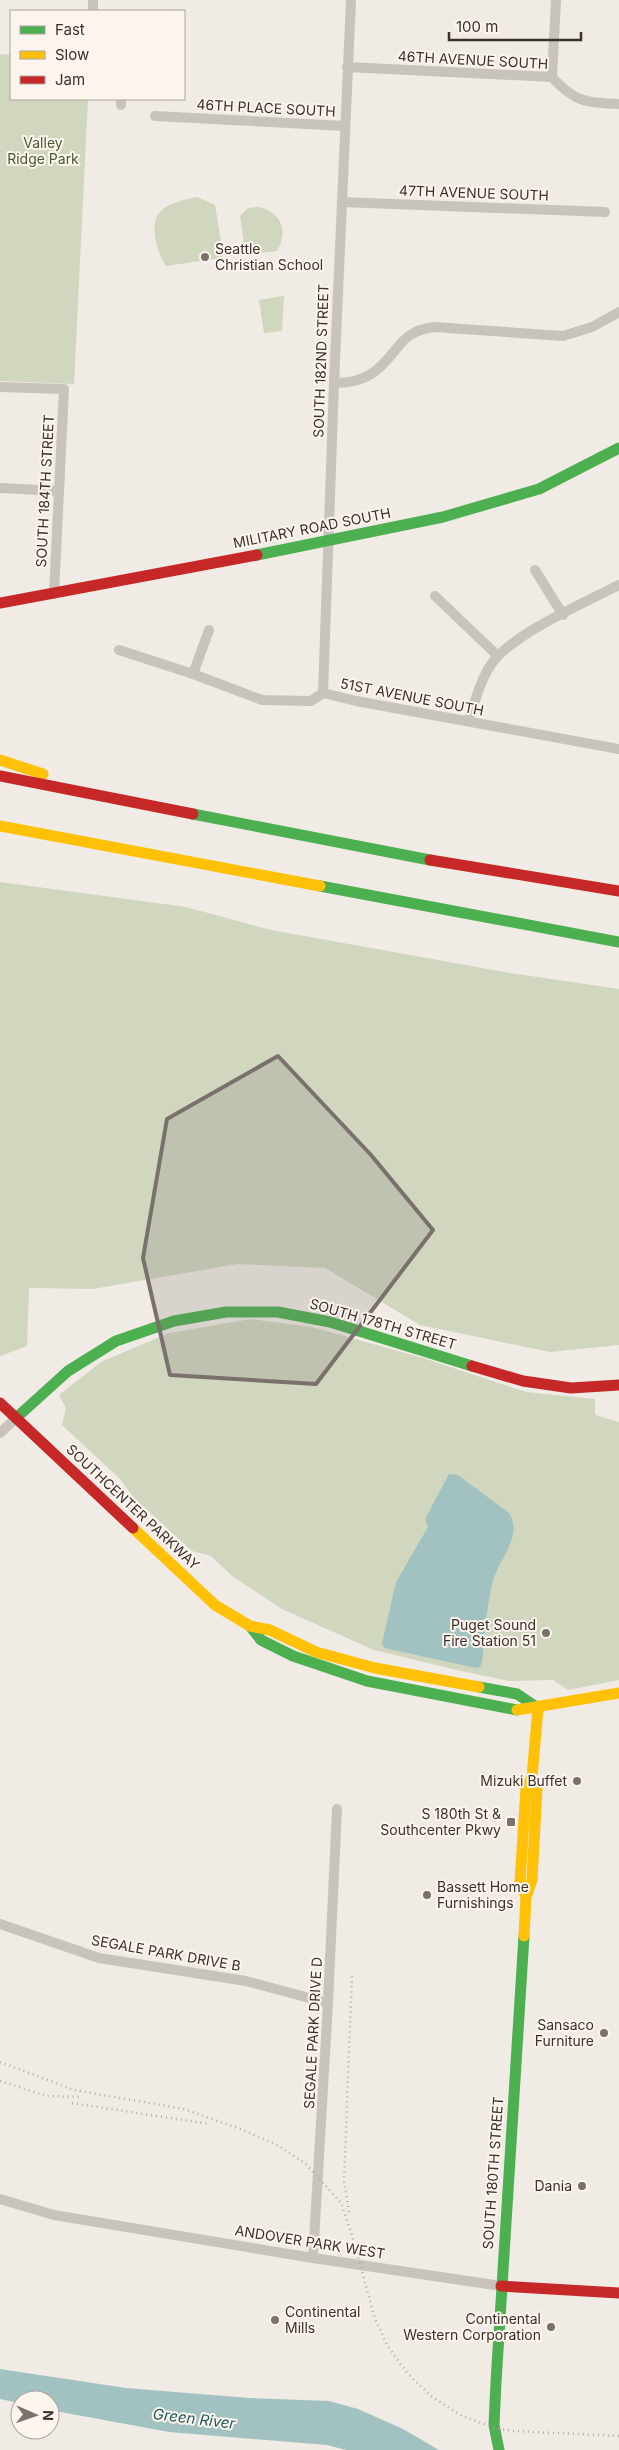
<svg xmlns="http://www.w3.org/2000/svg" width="619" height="2450" font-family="Inter,sans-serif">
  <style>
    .green { fill: #d1d6bf }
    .water { fill: #a1c2c1 }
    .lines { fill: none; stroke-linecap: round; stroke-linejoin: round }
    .street { stroke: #c9c3be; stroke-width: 10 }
    .fast { stroke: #4caf50; stroke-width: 11 }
    .slow { stroke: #ffc107; stroke-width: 11 }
    .jam { stroke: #c62828; stroke-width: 11 }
    .rail { stroke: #b1aca8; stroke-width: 2.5; stroke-dasharray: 1 4; stroke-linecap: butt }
    .marked { fill: #7a716c; fill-opacity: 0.2; stroke: #7a716c; stroke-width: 4; stroke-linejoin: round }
    .poi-dot { fill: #7a716c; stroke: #fbf5ee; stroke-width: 2 }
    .labels { text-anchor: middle; stroke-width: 4; stroke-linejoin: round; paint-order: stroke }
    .street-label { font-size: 14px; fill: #3b302b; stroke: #fbf5ee }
    .park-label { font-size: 14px; fill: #4a5a2e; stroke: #fbf5ee }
    .poi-label { font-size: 14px; fill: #3b302b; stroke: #fbf5ee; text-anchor: end }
    .water-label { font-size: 15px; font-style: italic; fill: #1f5a5e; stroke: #fbf5ee }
  </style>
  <rect width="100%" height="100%" fill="#f0ebe5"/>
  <path class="green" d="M0,54L11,55V99H88L74,384L0,381Z
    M197,197L215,205L223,254L221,258L166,266C158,254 148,225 160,212C170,202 183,200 197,197Z
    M259,207C281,212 289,231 277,251L248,254L245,252L240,216L248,208Z
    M284,296L282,331L264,333L259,300Z
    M0,882L186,907L271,930L510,973L619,989V1345L550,1352L420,1325L325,1268L237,1264L93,1289L29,1288L27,1346L0,1356Z
    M251,1319L312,1327L423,1358L526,1392L595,1399V1415L619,1422V1680L568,1690L553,1680L509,1681L461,1671L374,1650L282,1609L232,1576L211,1556L192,1551L133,1497L120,1479L62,1425L66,1408L59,1395L101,1362L169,1333Z"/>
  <path class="water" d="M449,1474L458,1475L509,1513C524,1536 498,1560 493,1581C486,1607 485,1636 482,1662L480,1667L476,1668L384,1648L382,1644L396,1582L428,1527L425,1519Z
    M0,2369L126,2388L249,2398L329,2401L358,2409L403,2429L439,2450H346L327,2445L169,2432L50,2410V2400H20V2403L0,2399Z"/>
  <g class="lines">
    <path class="street" d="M93,11V0
      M347,67L552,77C574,102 587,103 619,104
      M552,77L556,0
      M121,99V105
      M155,116L345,126
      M342,202L605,212
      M334,383C348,383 362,381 374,372C400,353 397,332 434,327L563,336L592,327L619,312
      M0,387L64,389L54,594
      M0,488L59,491
      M535,570L563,615
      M435,596L498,656
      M119,650L193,674L262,700L311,701L323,693L356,701L619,749
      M193,674L209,630
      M323,693L334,383L351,0
      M468,721C476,700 482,671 499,655C526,628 584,603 619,585
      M0,1433L16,1418
      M0,1924L99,1958L246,1981L328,2003
      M0,2199L54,2215L313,2258L501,2286
      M313,2258L328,2003L337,1809"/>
    <path class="fast" d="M257,555L443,517L539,489L619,448
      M193,814L430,860
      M320,886L619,942
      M16,1418L68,1371L116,1341L174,1321L226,1312H278L330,1322L472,1366
      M250,1626L261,1640L293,1656L367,1681L517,1710
      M479,1687L517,1694L538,1708
      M499,2450L494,2425L496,2382L524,1936"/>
    <path class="slow" d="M0,760L43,774
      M0,826L320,886
      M133,1528L215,1605L250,1626L270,1630L316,1652L375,1668L479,1687
      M517,1710L619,1693
      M526,1897L520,1882L526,1788L532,1777
      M524,1936L526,1897L532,1880L537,1789L532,1777L538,1708"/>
    <path class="jam" d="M0,603L257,555
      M0,776L193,814
      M430,860L619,891
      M472,1366L523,1381L571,1388L619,1385
      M0,1403L133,1528
      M501,2286L619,2293"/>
    <path class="rail" d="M0,2062L74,2090L184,2109L243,2130L279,2146L306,2164L341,2203L352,2235L375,2319L387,2345L408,2374L431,2396L462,2416L495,2428L514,2431L619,2436
      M0,2081L47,2096L82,2097
      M72,2103L210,2124
      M349,2212L344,2181L352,1974"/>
  </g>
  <path class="marked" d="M278,1056L371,1155L433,1230L316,1384L170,1375L143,1258L167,1119Z"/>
  <g class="poi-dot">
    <circle cx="205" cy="257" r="5"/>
    <circle cx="546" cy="1633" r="5"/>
    <circle cx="577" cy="1781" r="5"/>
    <rect x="506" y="1817" width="10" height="10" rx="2.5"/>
    <circle cx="427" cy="1895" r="5"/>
    <circle cx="604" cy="2033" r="5"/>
    <circle cx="582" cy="2186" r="5"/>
    <circle cx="275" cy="2320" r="5"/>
    <circle cx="551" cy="2327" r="5"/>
  </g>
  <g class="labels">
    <g class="street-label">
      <text transform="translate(473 60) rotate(3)" y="5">46TH AVENUE SOUTH</text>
      <text transform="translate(266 108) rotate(3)" y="5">46TH PLACE SOUTH</text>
      <text transform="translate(474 193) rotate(2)" y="5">47TH AVENUE SOUTH</text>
      <text transform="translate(321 361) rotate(-88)" y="5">SOUTH 182ND STREET</text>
      <text transform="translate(45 491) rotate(-87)" y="5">SOUTH 184TH STREET</text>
      <text transform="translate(312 528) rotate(-11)" y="5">MILITARY ROAD SOUTH</text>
      <text transform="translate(412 697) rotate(11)" y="5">51ST AVENUE SOUTH</text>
      <text transform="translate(383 1324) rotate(16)" y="5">SOUTH 178TH STREET</text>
      <text transform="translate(133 1507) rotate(43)" y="5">SOUTHCENTER PARKWAY</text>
      <text transform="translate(166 1953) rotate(10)" y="5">SEGALE PARK DRIVE B</text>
      <text transform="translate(313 2033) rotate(-87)" y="5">SEGALE PARK DRIVE D</text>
      <text transform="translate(493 2173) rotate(-86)" y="5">SOUTH 180TH STREET</text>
      <text transform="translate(310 2242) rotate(9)" y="5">ANDOVER PARK WEST</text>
    </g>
    <g class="park-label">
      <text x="43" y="148">Valley<tspan x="43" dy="16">Ridge Park</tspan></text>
    </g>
    <g class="poi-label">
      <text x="215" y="254" text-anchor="start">Seattle<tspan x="215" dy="16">Christian School</tspan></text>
      <text x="536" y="1630">Puget Sound<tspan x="536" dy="16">Fire Station 51</tspan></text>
      <text x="567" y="1786">Mizuki Buffet</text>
      <text x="501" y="1819">S 180th St &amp;<tspan x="501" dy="16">Southcenter Pkwy</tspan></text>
      <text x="437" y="1892" text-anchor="start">Bassett Home<tspan x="437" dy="16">Furnishings</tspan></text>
      <text x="594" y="2030">Sansaco<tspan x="594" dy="16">Furniture</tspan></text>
      <text x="572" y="2191">Dania</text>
      <text x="285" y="2317" text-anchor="start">Continental<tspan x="285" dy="16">Mills</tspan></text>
      <text x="541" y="2324">Continental<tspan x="541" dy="16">Western Corporation</tspan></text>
    </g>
    <g class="water-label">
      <text transform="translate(194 2419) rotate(7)" y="5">Green River</text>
    </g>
  </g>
  <rect x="10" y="10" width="175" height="90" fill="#fbf5ee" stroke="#aea6a0"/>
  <rect x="20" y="26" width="25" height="8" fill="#4caf50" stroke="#aea6a0"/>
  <text x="55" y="35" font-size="15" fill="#3b302b">Fast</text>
  <rect x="20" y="51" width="25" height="8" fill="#ffc107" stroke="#aea6a0"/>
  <text x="55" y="60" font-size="15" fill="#3b302b">Slow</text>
  <rect x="20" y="76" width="25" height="8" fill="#c62828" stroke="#aea6a0"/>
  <text x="55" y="85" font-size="15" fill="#3b302b">Jam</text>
  <g transform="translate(35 2415) rotate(92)"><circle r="24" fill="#fbf5ee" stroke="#aea6a0"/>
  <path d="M0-4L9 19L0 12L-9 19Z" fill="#7a716c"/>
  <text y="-8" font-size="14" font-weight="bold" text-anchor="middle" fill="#3b302b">N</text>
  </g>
  <path d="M449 32v8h132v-8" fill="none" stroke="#3b302b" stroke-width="2.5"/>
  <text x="456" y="32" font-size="15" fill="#3b302b" stroke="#fbf5ee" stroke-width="4" paint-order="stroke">100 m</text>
</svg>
